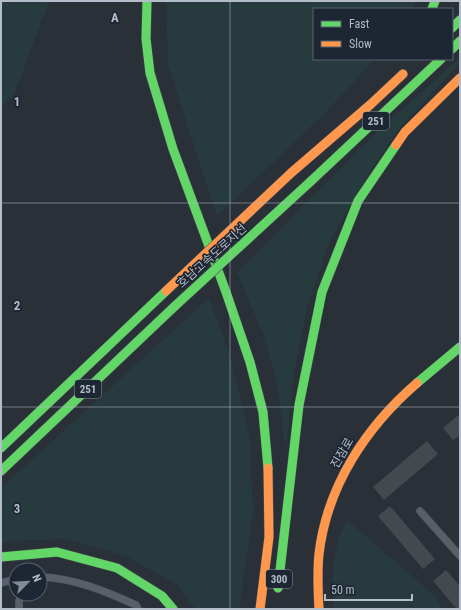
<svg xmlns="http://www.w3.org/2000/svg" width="461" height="610" font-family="'Roboto Condensed','Noto Sans KR',sans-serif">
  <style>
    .green { fill: #273a3e }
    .building { fill: #444950 }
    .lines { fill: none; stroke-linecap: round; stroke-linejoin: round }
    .lane-casing { stroke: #484c53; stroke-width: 8 }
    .fast-casing { stroke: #484c53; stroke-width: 10 }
    .slow-casing { stroke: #484c53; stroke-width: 10 }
    .lane { stroke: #5a5e66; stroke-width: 7 }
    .fast { stroke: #63d668; stroke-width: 9 }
    .slow { stroke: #ff974d; stroke-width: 9 }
    .fast-bridge-casing { stroke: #474c53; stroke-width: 10; stroke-linecap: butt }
    .slow-bridge-casing { stroke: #474c53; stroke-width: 10; stroke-linecap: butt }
    .fast-bridge { stroke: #63d668; stroke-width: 9 }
    .slow-bridge { stroke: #ff974d; stroke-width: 9 }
    .grid { fill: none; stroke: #b4bcc9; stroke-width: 1; stroke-opacity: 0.55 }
    .labels { text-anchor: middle; stroke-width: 3.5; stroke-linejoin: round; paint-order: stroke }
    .shield { fill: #1d2633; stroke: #878f9c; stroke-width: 1 }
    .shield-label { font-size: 11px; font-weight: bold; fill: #b4bcc9 }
    .street-label { font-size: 12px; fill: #b4bcc9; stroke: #1d2633 }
    .grid-label { font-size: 13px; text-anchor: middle; font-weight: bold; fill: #b4bcc9; stroke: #1d2633; stroke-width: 3.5; stroke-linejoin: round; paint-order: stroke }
  </style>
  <rect width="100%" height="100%" fill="#2a3038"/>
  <path class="green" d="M1,1H49L13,97L1,106Z
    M166,1H416L412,9H314V59H375L324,114L217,216L168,65Z
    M460,58V63L403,124L372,168L330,241L307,308L294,372L286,450L276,380L264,336L237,273L381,128Z
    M209,298L229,352L250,438L253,513L239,609H195L178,585L126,556L67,539L8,541L1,543V488Z
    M347,520L436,597L442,609H334C331,588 332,564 338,543C340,535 344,527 347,520Z"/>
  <path class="building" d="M460,414V435L453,440L443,428Z
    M427,441L438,454L384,500L373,487Z
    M390,506L435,559L423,569L378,516Z
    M446,570L460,586V609H455L456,608L433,581Z"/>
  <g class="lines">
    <g class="lane-casing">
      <path id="lane" d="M420,511L460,556
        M40,577C74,578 105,591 136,605L138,609
        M1,583L16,579
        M19,609V601"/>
    </g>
    <g class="fast-casing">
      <path id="fast" d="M147,1L146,39L150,73L173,149L226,292L250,362L263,412L268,468
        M432,9L435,1
        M452,28L460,20
        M452,49L460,41
        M310,182L441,59
        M417,383L460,347
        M1,448L166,291
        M1,471L175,306
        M1,557L57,552L117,568L162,596L173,609
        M278,588L299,405L322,292L358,201L396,145"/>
    </g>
    <g class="slow-casing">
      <path id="slow" d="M396,145L405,132L460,78
        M291,173L371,104L403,74
        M260,609L269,537L268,468
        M319,609C318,591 317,573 319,554C327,486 366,427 417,383"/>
    </g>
    <use href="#lane" class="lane"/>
    <use href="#fast" class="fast"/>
    <use href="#slow" class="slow"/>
    <g class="fast-bridge-casing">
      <path id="fast-bridge" d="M175,306L310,182"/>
    </g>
    <g class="slow-bridge-casing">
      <path id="slow-bridge" d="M166,291L291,173"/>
    </g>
    <use href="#fast-bridge" class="fast-bridge"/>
    <use href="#slow-bridge" class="slow-bridge"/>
  </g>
  <path class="grid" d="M230,1V609M1,203H460M1,407H460"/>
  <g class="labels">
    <g class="shield">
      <rect x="363" y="112" width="26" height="18" rx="3"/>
      <rect x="75" y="380" width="26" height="18" rx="3"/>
      <rect x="266" y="570" width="26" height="18" rx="3"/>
    </g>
    <g class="shield-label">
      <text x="376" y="125">251</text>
      <text x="88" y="393">251</text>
      <text x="279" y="583">300</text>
    </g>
    <g class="street-label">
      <text transform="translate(212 256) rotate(-42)" y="4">호남고속도로지선</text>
      <text transform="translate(342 453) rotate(-60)" y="4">진잠로</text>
    </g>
  </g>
  <g class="grid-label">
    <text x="115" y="22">A</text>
    <text x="17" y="106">1</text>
    <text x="17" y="310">2</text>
    <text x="17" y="513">3</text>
  </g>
  <rect width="461" height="610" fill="none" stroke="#b4bcc9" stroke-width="4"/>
  <rect x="313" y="8" width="140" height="52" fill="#1d2633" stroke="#59626f"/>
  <rect x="321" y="21" width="20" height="6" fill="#63d668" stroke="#59626f"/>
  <text x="349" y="28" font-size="12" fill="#b4bcc9">Fast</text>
  <rect x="321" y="41" width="20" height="6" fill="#ff974d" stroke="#59626f"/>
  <text x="349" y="48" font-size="12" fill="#b4bcc9">Slow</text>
  <g transform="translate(28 582) rotate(66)"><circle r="19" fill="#1d2633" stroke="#59626f"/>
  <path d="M0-3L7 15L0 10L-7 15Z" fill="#848b96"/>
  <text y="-6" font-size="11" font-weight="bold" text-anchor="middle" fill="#b4bcc9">N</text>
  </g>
  <path d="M325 594v6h87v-6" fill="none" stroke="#b4bcc9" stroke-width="2"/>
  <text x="331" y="594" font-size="12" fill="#b4bcc9" stroke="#1d2633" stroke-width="3" paint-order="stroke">50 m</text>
</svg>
